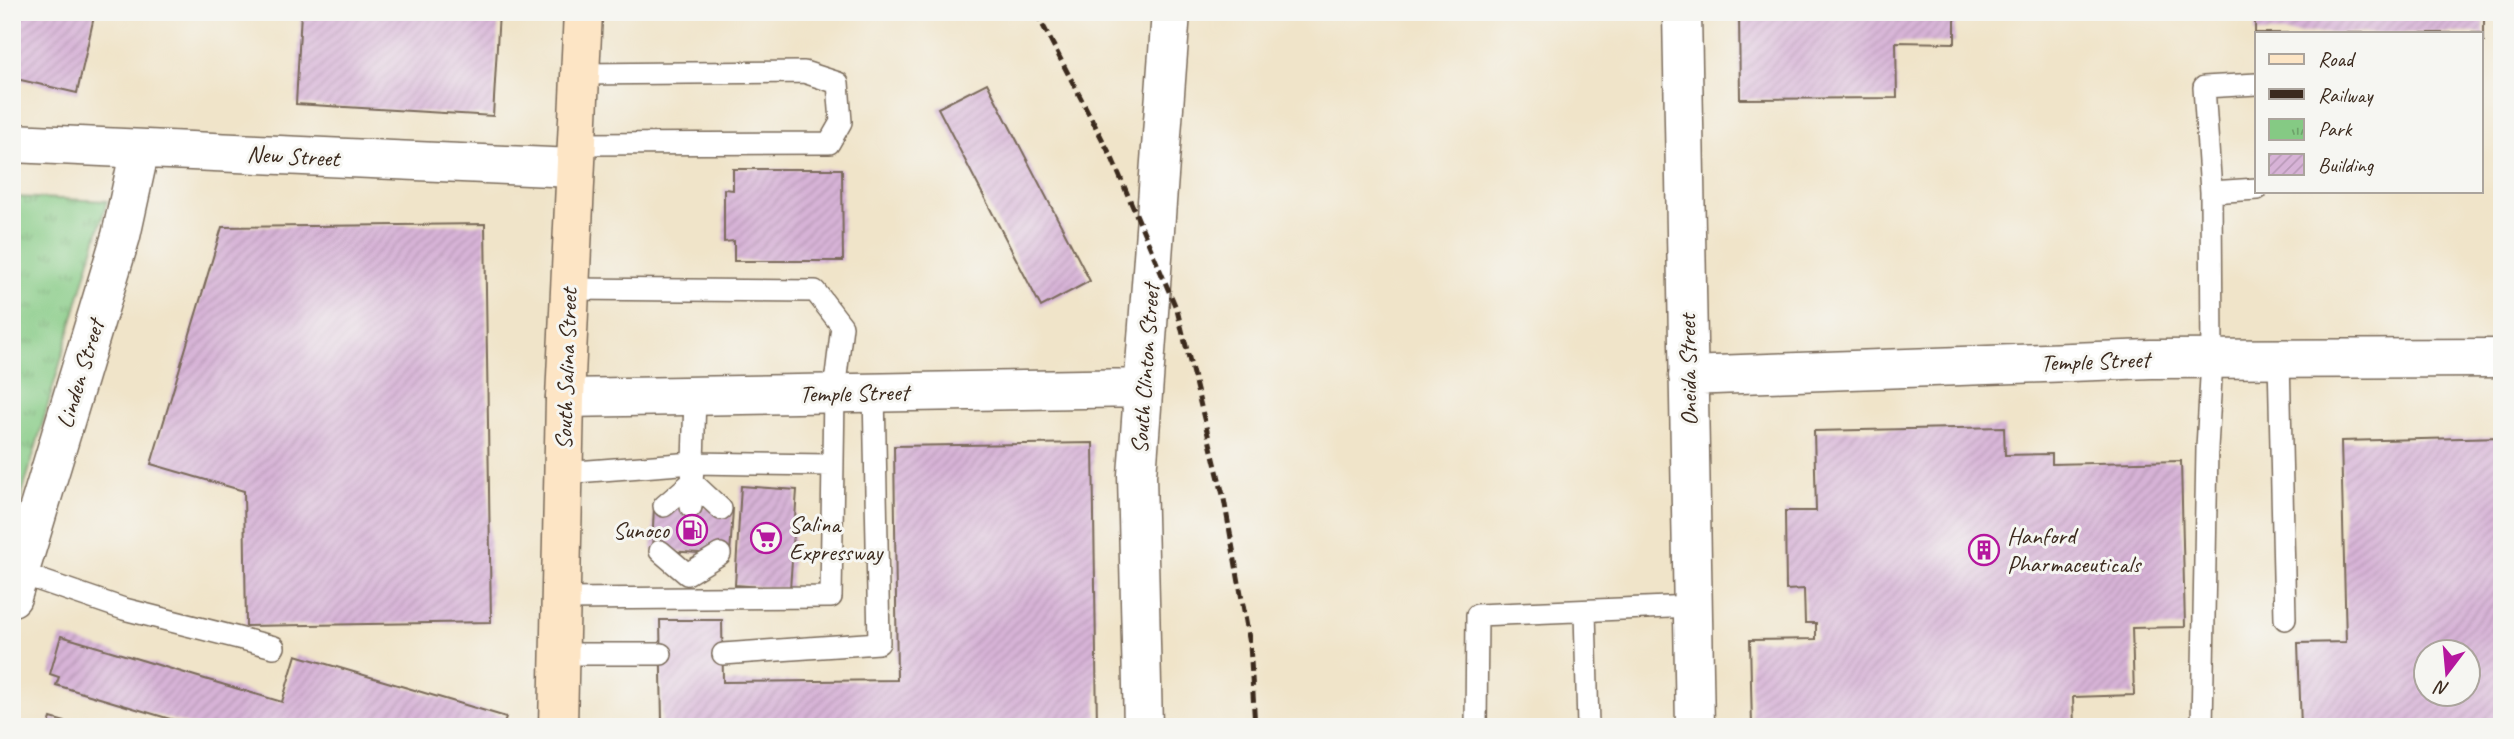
<svg xmlns="http://www.w3.org/2000/svg" width="2514" height="739" font-family="Caveat,sans-serif">
  <style>
    .park { fill: url(#park-tufts); stroke: #607a51; stroke-width: 2 }
    .building { fill: url(#building-hatch); fill-rule: evenodd }
    .lines { fill: none; stroke-linecap: round; stroke-linejoin: round }
    .lane-casing { stroke: #7a6b5a; stroke-width: 24 }
    .street-casing { stroke: #7a6b5a; stroke-width: 41 }
    .secondary-casing { stroke: #7a6b5a; stroke-width: 41 }
    .lane { stroke: #fff; stroke-width: 21 }
    .street { stroke: #fff; stroke-width: 38 }
    .secondary { stroke: #fde5c5; stroke-width: 38 }
    .rail { stroke: #3b2a1e; stroke-width: 5; stroke-dasharray: 10 5; stroke-linecap: butt }
    .labels { text-anchor: middle; stroke-width: 6; stroke-linejoin: round; paint-order: stroke }
    .street-label { font-size: 24px; fill: #3b2a1e; stroke: #f6f6f2 }
    .poi-label { font-size: 24px; fill: #3b2a1e; stroke: #f6f6f2; text-anchor: start }
  </style>
  <defs>
    <pattern id="park-tufts" width="24" height="20" patternUnits="userSpaceOnUse" patternTransform="scale(1.75)"><rect width="24" height="20" fill="#85ca84"/><path d="M3 7l-1-3M5 7V3M7 7l1-3M15 17l-1-3M17 17v-4M19 17l1-3" fill="none" stroke="#6ea46b"/></pattern>
    <pattern id="building-hatch" width="6" height="6" patternUnits="userSpaceOnUse" patternTransform="scale(1.75)"><rect width="6" height="6" fill="#d7b3d7"/><path d="M-1 1l2-2M0 6l6-6M5 7l2-2" fill="none" stroke="#b99ab8"/></pattern>
  </defs>
  <rect width="100%" height="100%" fill="#f6f6f2"/>
  <filter id="ink" filterUnits="userSpaceOnUse"><feTurbulence type="fractalNoise" baseFrequency=".0143" numOctaves="2"/><feDisplacementMap in="SourceGraphic" scale="14" xChannelSelector="R" yChannelSelector="G"/><feConvolveMatrix kernelMatrix="1 2 1 2 8 2 1 2 1" color-interpolation-filters="sRGB"/></filter>
  <filter id="wash" filterUnits="userSpaceOnUse"><feTurbulence type="fractalNoise" baseFrequency=".00686" numOctaves="4" result="noise"/><feDisplacementMap in="SourceGraphic" scale="28" xChannelSelector="R" yChannelSelector="G"/><feGaussianBlur stdDeviation="1.57" result="paint"/><feColorMatrix in="noise" values="0 0 0 0 0 0 0 0 0 0 0 0 0 0 0 0 0 1.4 0 .05"/><feComposite in="paint" operator="in"/></filter>
  <g filter="url(#wash)">
    <rect width="100%" height="100%" fill="#f0e4c9"/>
    <path class="park" d="M12,197L107,201L12,529Z"/>
    <g id="blocks">
      <path class="building" d="M12,12H95L77,93L12,78Z
        M301,12H499L493,116L296,104Z
        M1739,12H1955V43L1896,42L1897,98L1740,99Z
        M2255,12H2484V41H2481V33H2255Z
        M987,83L1090,281L1041,307L938,108Z
        M733,169H842L843,261H734V241L724,242V189L733,190Z
        M485,224L491,622L246,626L244,491L151,464L222,227Z
        M2004,427L2005,455L2052,454V464L2181,461L2185,627L2132,628L2134,695L2073,697L2074,727H1752L1750,640L1816,639V623H1805L1804,589L1786,590L1785,511H1816L1814,431Z
        M2502,437V727H2301L2298,643L2346,642L2341,441ZM2426,652H2468V694H2426Z
        M1093,443L1097,727H656V722H662L660,620H722L723,682L897,680L894,446Z
        M741,486L797,490L790,589L735,585Z
        M654,505L733,509L730,555L652,550Z
        M61,636L282,702L296,655L506,717L503,727H197L56,685L59,677L50,674Z
        M51,718L79,726V727H48Z"/>
    </g>
  </g>
  <g filter="url(#ink)">
    <use href="#blocks" fill-opacity="0" stroke="#7a6b5a" stroke-width="2"/>
    <g class="lines">
      <g class="lane-casing">
        <path id="lane" d="M575,144L829,143L841,122L838,83L804,72L579,74
          M2211,192L2204,87L2257,84
          M2279,359L2285,619
          M695,396L693,463L831,465
          M563,473L693,463L691,507
          M664,506L692,482L721,509
          M660,551L687,574L720,554
          M19,573L124,609L274,647
          M561,599L831,597L834,392L842,326L815,291L569,289
          M1585,611L1588,727
          M559,654H661
          M723,654L879,643L874,392
          M1476,727L1477,615L1693,606
          M2202,727L2207,448L2212,360L2211,192L2257,189"/>
      </g>
      <g class="street-casing">
        <path id="street" d="M1682,12L1695,727
          M12,143L574,168
          M1688,376L2151,359L2502,358
          M565,398L1143,388
          M12,597L121,236L140,149
          M1143,727L1137,475L1171,12"/>
      </g>
      <g class="secondary-casing">
        <path id="secondary" d="M558,727L565,398L583,12"/>
      </g>
      <use href="#lane" class="lane"/>
      <use href="#street" class="street"/>
      <use href="#secondary" class="secondary"/>
      <path class="rail" d="M1036,12L1112,158L1177,310L1224,499L1250,644L1255,727"/>
    </g>
  </g>
  <defs>
    <g id="fuel-ring" transform="scale(1.575)"><circle r="9.5" fill="#f6f6f2" stroke="#b5179e" stroke-width="1.5"/><path d="M-5.5-6h7V0h2V4h1.3V-2.5L3-4.5l.8-.8L6-3V5H2.5V1h-1V6h-7ZM-4.2-4.7v3.2H.2V-4.7Z" fill="#b5179e"/></g>
    <g id="supermarket-ring" transform="scale(1.575)"><circle r="9.5" fill="#f6f6f2" stroke="#b5179e" stroke-width="1.5"/><path d="M-6-5.5h2.5l.6 2H6L4.5 2H-2.5L-4.4-4H-6ZM-1.5 3.2a1.3 1.3 0 1 0 .1 0ZM3 3.2a1.3 1.3 0 1 0 .1 0Z" fill="#b5179e"/></g>
    <g id="building-ring" transform="scale(1.575)"><circle r="9.5" fill="#f6f6f2" stroke="#b5179e" stroke-width="1.5"/><path d="M-4-6H4V6H1V3H-1V6H-4ZM-2.5-4.3h1.7v1.8h-1.7ZM.8-4.3h1.7v1.8H.8ZM-2.5-1h1.7V.8h-1.7ZM.8-1h1.7V.8H.8Z" fill="#b5179e"/></g>
  </defs>
  <g fill-rule="evenodd">
    <use href="#fuel-ring" x="692" y="530"/>
    <use href="#supermarket-ring" x="766" y="538"/>
    <use href="#building-ring" x="1984" y="550"/>
  </g>
  <g class="labels">
    <g class="street-label">
      <text transform="translate(293 156) rotate(3)" y="8">New Street</text>
      <text transform="translate(2095 361) rotate(-2)" y="8">Temple Street</text>
      <text transform="translate(566 369) rotate(-88)" y="8">South Salina Street</text>
      <text transform="translate(1145 369) rotate(-86)" y="8">South Clinton Street</text>
      <text transform="translate(1688 370) rotate(-91)" y="8">Oneida Street</text>
      <text transform="translate(80 374) rotate(-73)" y="8">Linden Street</text>
      <text transform="translate(854 393) rotate(-1)" y="8">Temple Street</text>
    </g>
    <g class="poi-label">
      <text x="789" y="532">Salina<tspan x="789" dy="28">Expressway</tspan></text>
      <text x="669" y="538" text-anchor="end">Sunoco</text>
      <text x="2007" y="544">Hanford<tspan x="2007" dy="28">Pharmaceuticals</tspan></text>
    </g>
  </g>
  <rect width="2514" height="739" fill="none" stroke="#f6f6f2" stroke-width="42"/>
  <rect x="2255" y="32" width="228" height="161" fill="#f6f6f2" stroke="#aba49d" stroke-width="2"/>
  <rect x="2269" y="54" width="35" height="10" fill="#fde5c5" stroke="#aba49d" stroke-width="2"/>
  <text x="2318" y="66" font-size="21" fill="#3b2a1e">Road</text>
  <rect x="2269" y="89" width="35" height="10" fill="#3b2a1e" stroke="#aba49d" stroke-width="2"/>
  <text x="2318" y="102" font-size="21" fill="#3b2a1e">Railway</text>
  <rect x="2269" y="119" width="35" height="21" fill="url(#park-tufts)" stroke="#aba49d" stroke-width="2"/>
  <text x="2318" y="136" font-size="21" fill="#3b2a1e">Park</text>
  <rect x="2269" y="154" width="35" height="21" fill="url(#building-hatch)" stroke="#aba49d" stroke-width="2"/>
  <text x="2318" y="172" font-size="21" fill="#3b2a1e">Building</text>
  <g transform="translate(2447 673) rotate(196)"><circle r="33" fill="#f6f6f2" stroke="#aba49d" stroke-width="2"/>
  <path d="M0-5L12 26L0 18L-12 26Z" fill="#b5179e"/>
  <text y="-10" font-size="19" font-weight="bold" text-anchor="middle" fill="#3b2a1e">N</text>
  </g>
</svg>
